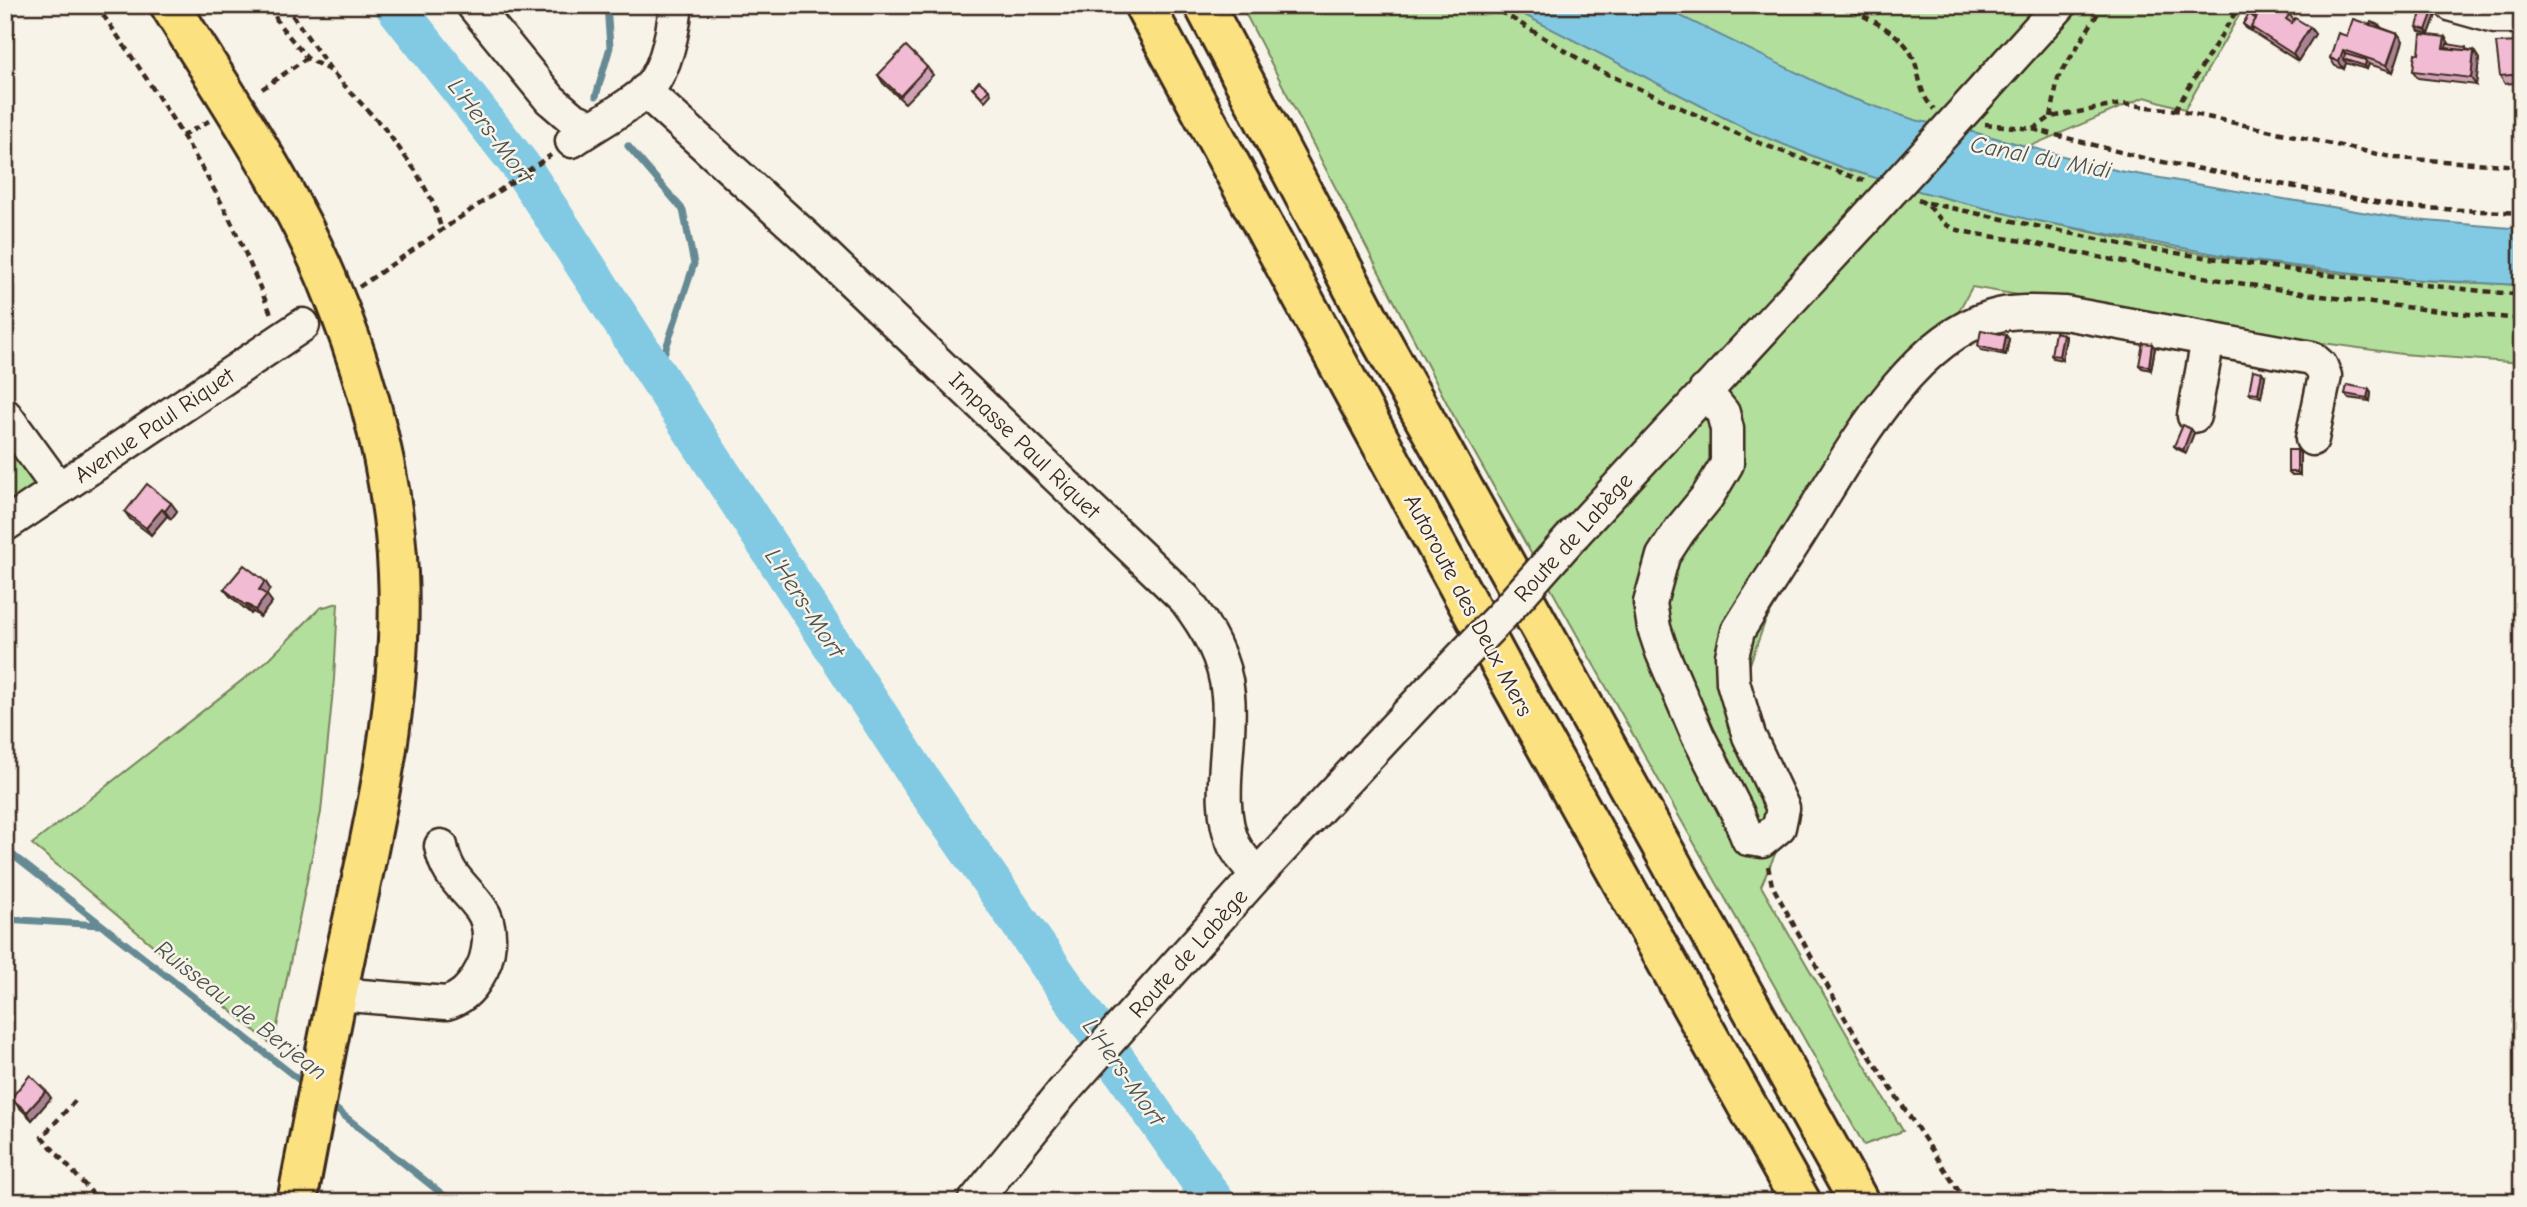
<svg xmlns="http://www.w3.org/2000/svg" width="2527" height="1207" font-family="'Comic Neue',sans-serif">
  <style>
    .green { fill: #b3df9c; stroke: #77845d; stroke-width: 2 }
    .water { fill: #82cae3; stroke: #668a94; stroke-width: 2 }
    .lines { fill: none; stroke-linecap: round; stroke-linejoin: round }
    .stream { stroke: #668a94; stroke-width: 7 }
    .river { stroke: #82cae3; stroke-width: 40 }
    .minor-casing { stroke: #3b2a1e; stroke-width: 37 }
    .major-casing { stroke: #3b2a1e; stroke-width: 44 }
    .highway-casing { stroke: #3b2a1e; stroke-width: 44 }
    .path { stroke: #3b2a1e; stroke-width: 4.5; stroke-dasharray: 7 5; stroke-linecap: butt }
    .minor { stroke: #f7f3e8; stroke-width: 32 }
    .major { stroke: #fbe180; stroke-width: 38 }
    .highway { stroke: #fbe180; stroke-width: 38 }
    .minor-bridge-casing { stroke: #3b2a1e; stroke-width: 37; stroke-linecap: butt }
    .minor-bridge { stroke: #f7f3e8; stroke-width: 32 }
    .wall { fill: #cfa1b5; stroke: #3b2a1e; stroke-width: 2 }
    .shaded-wall { fill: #a98394; stroke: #3b2a1e; stroke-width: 2 }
    .building { fill: #f1bbd3; stroke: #3b2a1e; stroke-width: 2 }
    .labels { text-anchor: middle; stroke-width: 5; stroke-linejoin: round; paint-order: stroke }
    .street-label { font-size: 23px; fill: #3b2a1e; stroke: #f7f3e8 }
    .water-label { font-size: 24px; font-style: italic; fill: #4d524f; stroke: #f7f3e8 }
  </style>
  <rect width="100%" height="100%" fill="#f7f3e8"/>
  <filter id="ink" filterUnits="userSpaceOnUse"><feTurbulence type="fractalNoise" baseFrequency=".0143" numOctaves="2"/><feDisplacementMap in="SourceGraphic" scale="14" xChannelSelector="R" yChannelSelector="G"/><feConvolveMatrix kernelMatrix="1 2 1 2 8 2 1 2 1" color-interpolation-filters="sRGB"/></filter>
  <g filter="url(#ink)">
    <path class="green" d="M1241,5H2245L2185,109L2145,97L1923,192C2080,233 2242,267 2405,279C2444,282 2483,283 2522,285V363L2402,354L2201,326L1972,287L1922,377L1854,472L1765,622L1745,678L1784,834L1761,886L1903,1131L1864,1145L1451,411Z
      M5,430L44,483L5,522Z
      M338,603L334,679L321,812L273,1046L32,844L268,660L320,608Z"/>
    <path class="water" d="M1505,5H1658L1845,96L1915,120L1977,133L2119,171L2403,219L2522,229V285L2404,279L2253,261L2027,219L1922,192L1843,168L1752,132Z"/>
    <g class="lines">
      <path class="stream" d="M596,96L610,47L607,5
        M628,146L683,210L694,264L657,375
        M5,849L307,1086
        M5,919L99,925
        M327,1102L452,1202"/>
      <path class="river" d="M394,5L520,165L921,781L1215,1202"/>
      <g class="minor-casing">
        <path id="minor" d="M473,5L550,99L572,118L592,127
          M2452,5L2495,17H2522
          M1985,88L2060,5
          M645,91L806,237L1185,599C1207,628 1225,658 1228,695C1233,742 1214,802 1234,845C1240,856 1249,866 1257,875
          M572,141C593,126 627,108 645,92C666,73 673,32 676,5
          M1705,391L1723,413L1727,429V464L1707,497L1680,530L1663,556L1650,603L1654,628L1662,652L1698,736L1738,814L1748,839L1762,841L1779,827L1783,808L1749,736L1733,682L1732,656L1738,631C1762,592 1788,553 1812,514C1853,448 1912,340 1991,317C2014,310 2040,312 2065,313L2312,358L2321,366L2325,376L2312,439
          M5,415L59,489
          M2194,416L2208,339
          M5,525L303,325
          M1574,534L1862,223
          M337,994L446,1003C461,999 471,989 478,976C490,958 494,927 481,909C464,885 447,878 441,846
          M974,1202L1062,1093L1257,875L1430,690"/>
      </g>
      <g class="major-casing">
        <path id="major" d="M170,5C225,95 286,182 327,279C366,372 393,471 398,573C404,699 374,825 347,947C329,1032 313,1117 297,1202"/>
      </g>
      <g class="highway-casing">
        <path id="highway" d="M1144,5L1512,685L1801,1202
          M1204,5L1372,324L1859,1202"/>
      </g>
      <path class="path" d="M96,5C141,69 185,135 222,204C241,240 256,279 272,316
        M271,5L278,23L307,58L331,71L385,129L415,170L434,204L442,231
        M285,5L331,70
        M1490,5L1594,68L1751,140L1864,181
        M1842,5C1861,15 1898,31 1909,50C1922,70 1916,92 1934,109
        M262,89L307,58
        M2175,110L2240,5
        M2051,117L2058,78L2103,5
        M1985,124L2033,129L2147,159L2402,207L2522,213
        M2033,129L2051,117L2122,104L2175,110L2396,158L2522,166
        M182,136L209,121
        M1918,200C1933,205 1937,220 1950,227C1960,233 2013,239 2028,242C2191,278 2356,305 2522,319
        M1928,203L2135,247L2326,275L2522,295
        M359,287L551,155
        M1768,866L1772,885L1846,1020L1966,1202
        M75,1101L42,1137L100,1202"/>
      <use href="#minor" class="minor"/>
      <use href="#major" class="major"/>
      <use href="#highway" class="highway"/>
      <g class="minor-bridge-casing">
        <path id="minor-bridge" d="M1862,223L1985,88
          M1430,690L1503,614L1574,534"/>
      </g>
      <use href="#minor-bridge" class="minor-bridge"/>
    </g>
    <path class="wall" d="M2247,11L2290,14L2292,18L2315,34L2298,61L2246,28L2243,24L2249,14Z
      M2435,11L2436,15L2429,34L2419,31L2417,27Z
      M2370,25H2379L2382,28L2398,34L2403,41L2393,72L2369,64L2367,69L2346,63L2344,69L2335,66L2330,58L2347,36Z
      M2445,37L2450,45L2474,51L2479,59L2476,85L2418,78L2413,71L2419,54Z
      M2522,42V82L2505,84L2500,76Z
      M927,67L933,75L905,103L883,83L878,75Z
      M973,88L989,90L991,94L985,101Z
      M2063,334L2066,337L2062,360L2053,358L2051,355Z
      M2009,339L2006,355L1981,350L1978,346Z
      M2155,348L2151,370L2142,368L2139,365Z
      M2265,376L2261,397L2252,395L2249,392Z
      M2371,393L2370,401L2348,398L2345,394Z
      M2191,429L2194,433L2186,453L2177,449L2174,446Z
      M2300,453V475H2291L2288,472Z
      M171,503L177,511L171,519L167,516L151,535L130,519L125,512Z
      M265,581L270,589L266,594L272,602L260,617L253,612L251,614L230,596L224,589Z
      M46,1091L51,1098L32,1120L17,1105L11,1098Z"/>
    <path class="shaded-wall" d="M2433,8L2436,15L2429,34L2426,30Z
      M2310,27L2315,34L2298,61L2293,54Z
      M2398,34L2403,41L2393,72L2387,65Z
      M2445,37L2450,45L2449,52L2443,48Z
      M2343,50L2348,58L2344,59L2346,63L2344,69L2339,62Z
      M2474,51L2479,59L2476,85L2471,78Z
      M2366,60L2369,64L2367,69L2365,66Z
      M2063,334L2066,337L2062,360L2059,356Z
      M2006,335L2009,339L2006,355L2003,352Z
      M2152,344L2155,348L2151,370L2149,366Z
      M2262,372L2265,376L2261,397L2258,393Z
      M2369,389L2371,393L2370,401L2367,398Z
      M2191,429L2194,433L2186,453L2183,450Z
      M2297,450L2300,453V475L2297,472Z
      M171,503L177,511L171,519L165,511Z
      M162,509L167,516L151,535L146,528Z
      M265,581L270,589L265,597L259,590Z
      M267,595L272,602L260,617L255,610Z
      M247,604L253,612L251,614L246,606Z
      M46,1091L51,1098L32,1120L27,1112Z"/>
    <path class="building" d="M2250,5H2275L2290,14L2286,19L2292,23L2295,18L2310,27L2293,54L2251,27L2257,17L2247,11Z
      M2423,5H2428L2433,8V11L2426,30L2417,27Z
      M2249,14L2256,19L2251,27L2253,31L2243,24Z
      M2353,19L2398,34L2387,65L2343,50L2339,62L2330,58L2338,33L2347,36Z
      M2371,22L2379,25L2378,27L2370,25Z
      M2421,34L2445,37L2443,48L2474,51L2471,78L2413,71L2415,53L2419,54Z
      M2522,42V74L2500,76L2496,43Z
      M2447,44L2466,47V50L2446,48Z
      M906,46L927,67L900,96L878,75Z
      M2345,54L2366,60L2365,66L2344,59Z
      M979,81L989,90L982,97L973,88Z
      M1981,330L2006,335L2003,352L1978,346Z
      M2055,332L2063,334L2059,356L2051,355Z
      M2143,343L2152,344L2149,366L2139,365Z
      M2253,370L2262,372L2258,393L2249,392Z
      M2347,385L2369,389L2367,398L2345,394Z
      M2183,425L2191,429L2183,450L2174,446Z
      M2288,450H2297V472H2288Z
      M147,484L171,503L165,511L162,509L146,528L125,512Z
      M244,565L265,581L259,590L267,595L255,610L247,604L246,606L224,589Z
      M30,1075L46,1091L27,1112L11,1098Z"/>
  </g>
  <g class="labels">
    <g class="street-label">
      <text transform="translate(154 425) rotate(-34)" y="8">Avenue Paul Riquet</text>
      <text transform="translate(1025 445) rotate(44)" y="8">Impasse Paul Riquet</text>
      <text transform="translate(1573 537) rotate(-48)" y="8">Route de Labège</text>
      <text transform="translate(1469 605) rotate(62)" y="8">Autoroute des Deux Mers</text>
      <text transform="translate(1188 953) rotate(-48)" y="8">Route de Labège</text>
    </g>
    <g class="water-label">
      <text transform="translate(491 131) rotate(53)" y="8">L'Hers-Mort</text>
      <text transform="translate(2041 157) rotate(11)" y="8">Canal du Midi</text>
      <text transform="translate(805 603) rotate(57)" y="8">L'Hers-Mort</text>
      <text transform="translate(241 1010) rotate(38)" y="8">Ruisseau de Berjean</text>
      <text transform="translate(1124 1072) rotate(55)" y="8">L'Hers-Mort</text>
    </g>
  </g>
  <rect width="2527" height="1207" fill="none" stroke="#f7f3e8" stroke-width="28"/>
  <rect x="14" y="14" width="2499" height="1179" fill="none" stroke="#3b2a1e" stroke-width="2.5" filter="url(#ink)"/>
</svg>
